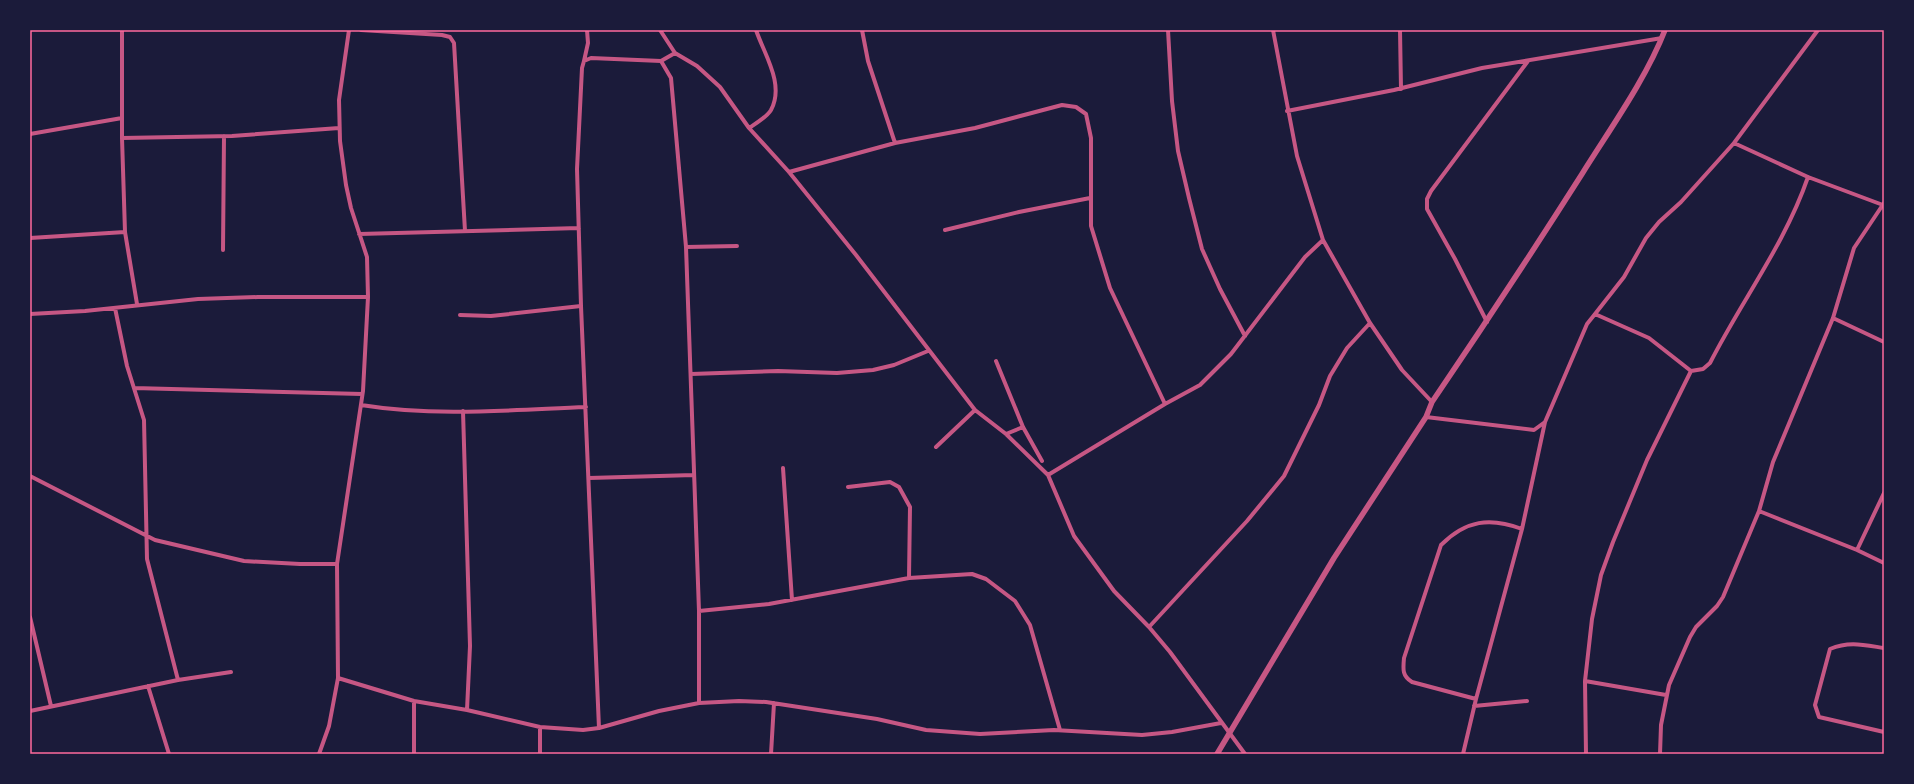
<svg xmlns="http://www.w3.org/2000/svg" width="1914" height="784" font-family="'Open Sans',sans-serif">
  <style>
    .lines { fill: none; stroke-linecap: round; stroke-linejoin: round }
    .minor { stroke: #c65784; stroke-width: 4 }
    .tertiary { stroke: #c65784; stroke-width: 5.5 }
    .neatline { fill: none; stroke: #ff6b9d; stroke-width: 1.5 }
  </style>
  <rect width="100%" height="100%" fill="#1b1b3a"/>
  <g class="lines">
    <path class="minor" d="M122,30V138L125,232L137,304
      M361,30L442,35L450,37L454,43L465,231
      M660,30L675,53L697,66L720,87L749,128L789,172L856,255L975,410L1006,434L1048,475L1074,536L1114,591L1149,627L1170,652L1245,754
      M862,30L868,61L895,143
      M1168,30L1172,101L1178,151L1189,198L1202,249L1220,289L1245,336
      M1273,30L1297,156L1323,240L1370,323L1402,370L1432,402
      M1400,30L1401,89
      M584,61L588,43L587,30
      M661,61L671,78L686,247L699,611V703
      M1287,111L1394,90L1482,68L1662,38
      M749,128C755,124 767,117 771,110C785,84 764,54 756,30
      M30,134L122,118
      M122,138L232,136L339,128
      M1734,143L1808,177L1883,205
      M789,172L895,143L975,128L1062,105L1076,107L1086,114L1091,138V226L1110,288L1165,404
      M945,230L1019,212L1090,198
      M359,234L579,228
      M30,238L125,232
      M686,247L737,246
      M223,250L224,136
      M115,308L127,366L144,420L147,559L178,680
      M30,314L85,311L198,299L258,297H368
      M1595,314L1624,277L1646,238L1659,222L1681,202L1734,143L1818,30
      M460,315L491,316L581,306
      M1833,318L1884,342
      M1487,322L1455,259L1427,209V199L1431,191L1528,61
      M996,361L1023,427L1042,461
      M691,374L778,371L837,373L873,370L894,365L928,351
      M134,388L362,394
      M361,405C435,417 511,410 586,407
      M463,411L470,646L467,710
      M1426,417L1534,430L1545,422L1587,324L1595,314L1649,338L1691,371L1703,369L1710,363C1742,300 1785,244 1808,177
      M1006,434L1023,427
      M936,447L975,410
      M783,468L792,600
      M1048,475L1165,404L1200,385L1231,354L1305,257L1323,240
      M30,476L155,540L244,561L300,564H337
      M589,478L694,475
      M848,487L890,482L899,487L910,507L909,578
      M1759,511L1857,550L1884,563
      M1857,550L1884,493
      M699,611L769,604L909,578L972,574L986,579L1015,601L1030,625L1060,730
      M30,617L51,706
      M1149,627L1247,521L1284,476L1319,405L1330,376L1347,348L1370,323
      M1884,648C1864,645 1849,641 1830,649L1815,705L1819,717L1884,732
      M338,678L414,701L467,710L540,727L583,730L599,728L659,711L699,703L739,701L766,702L877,719L926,730L980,734L1054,730L1142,735L1172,732L1221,723
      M1585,681L1666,695
      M148,686L169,754
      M1476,699L1412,682C1402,676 1403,669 1404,658L1441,545C1466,520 1490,517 1522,529
      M414,701V754
      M1474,706L1527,701
      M30,711L178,680L231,672
      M540,727V754
      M599,728L581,306L577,169L582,68L584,61L591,58L661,61L675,53
      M319,754L329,726L338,678L337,564L363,391L368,297L367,257L351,208L346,185L340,141L339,100L349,30
      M771,754L774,703
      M1463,754L1476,699L1522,529L1545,422
      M1586,754L1585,681L1592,619L1601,575L1613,542L1647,460L1691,371
      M1660,754L1661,725L1669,685L1690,637L1696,627L1717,606L1723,597L1759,511L1773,462L1833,318L1854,248L1884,203"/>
    <path class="tertiary" d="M1217,754L1334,558L1426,417L1432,402C1483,327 1533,251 1582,174C1610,129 1646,79 1665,30"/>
  </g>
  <rect width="1914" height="784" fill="none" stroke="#1b1b3a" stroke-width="62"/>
  <rect x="31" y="31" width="1852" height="722" class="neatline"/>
</svg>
